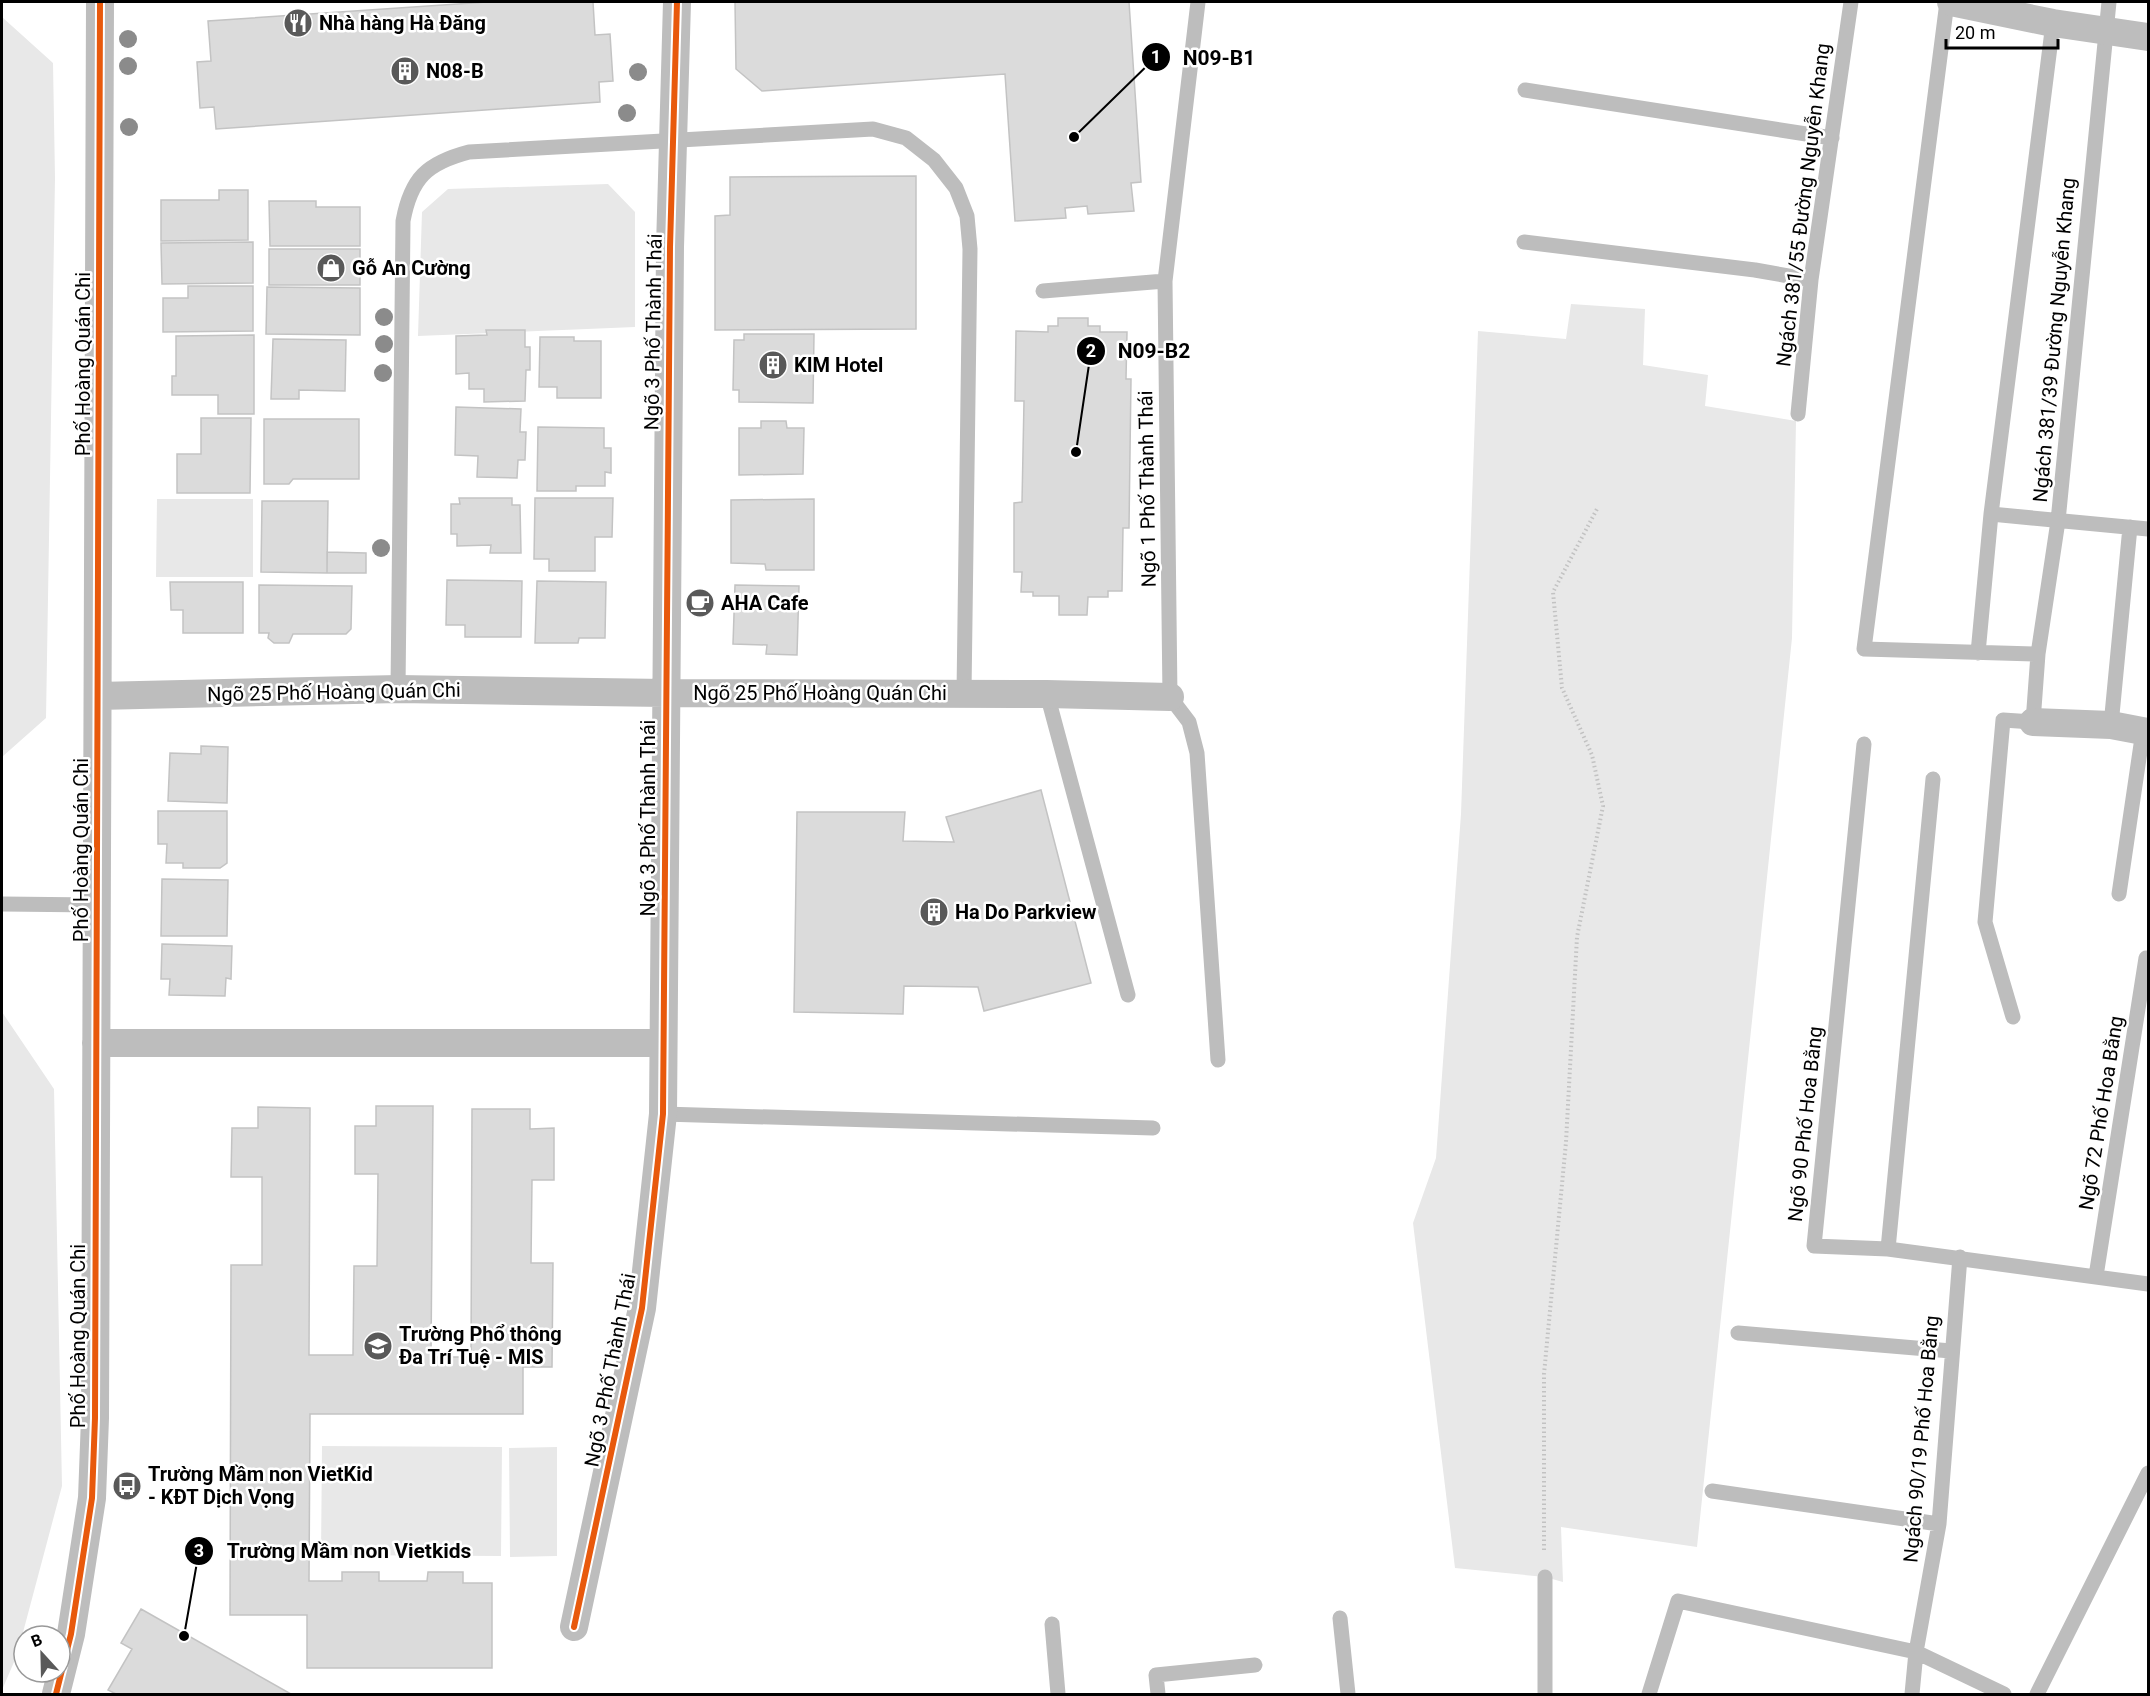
<svg xmlns="http://www.w3.org/2000/svg" width="2150" height="1696" font-family="Roboto,sans-serif">
  <style>
    .green { fill: #e8e8e8 }
    .building { fill: #dbdbdb; stroke: #c3c3c3; stroke-width: 1.5 }
    .lines { fill: none; stroke-linecap: round; stroke-linejoin: round }
    .path { stroke: #c2c2c2; stroke-width: 4; stroke-dasharray: 1.5 3; stroke-linecap: butt }
    .service { stroke: #bdbdbd; stroke-width: 15 }
    .minor { stroke: #bdbdbd; stroke-width: 28 }
    .cycleway-casing { stroke: #fff; stroke-width: 10 }
    .cycleway { stroke: #e8590c; stroke-width: 6 }
    .tree { fill: #8b8b8b }
    .labels { text-anchor: middle; stroke-width: 5; stroke-linejoin: round; paint-order: stroke }
    .poi-label { font-size: 20px; font-weight: bold; fill: #000; stroke: #fff; text-anchor: start }
    .street-label { font-size: 20px; fill: #000; stroke: #fff }
    .leader { fill: none; stroke: #000; stroke-width: 2 }
    .callout-dot { fill: #000; stroke: #fff; stroke-width: 2 }
    .mark-label { font-size: 18px; text-anchor: middle; font-weight: bold; fill: #fff }
    .callout-label { font-size: 21px; text-anchor: middle; font-weight: bold; fill: #000; stroke: #fff; stroke-width: 5; stroke-linejoin: round; paint-order: stroke }
  </style>
  <rect width="100%" height="100%" fill="#fff"/>
  <path class="green" d="M2,17L53,63L55,178L46,718L2,757Z
    M608,184L635,212V327L418,336L422,212L448,189Z
    M1571,304L1645,309L1643,365L1708,375L1705,406L1796,421L1792,638L1697,1547L1561,1527L1563,1582L1545,1577L1455,1568L1413,1223L1436,1158L1461,814L1478,331L1566,339Z
    M157,499H253V577H156Z
    M2,1012L54,1089L62,1486L17,1655L2,1690Z
    M322,1446L502,1447L501,1556L321,1555Z
    M557,1447V1556L510,1557L509,1448Z"/>
  <path class="building" d="M487,2H593L595,35L610,34L613,81L599,82L600,102L216,129L214,107L200,108L197,62L211,61L208,21Z
    M735,2H1129L1141,182L1131,183L1134,211L1088,214L1087,206L1065,208L1066,218L1015,221L1005,74L762,91L736,69Z
    M916,176V329L715,330V216L730,215V177Z
    M219,190H248V240L161,241V200H219Z
    M269,201H316V207H360V246H270Z
    M253,242V283L162,284L161,243Z
    M269,249H360V285H269Z
    M188,286H253V331L163,332V298H188Z
    M267,287L360,288V335L266,334Z
    M1058,318H1088V326H1100V332H1127L1126,379H1131L1129,528H1123L1122,591H1108V597H1088L1087,615H1059V596H1033V592H1021L1022,572H1014V503L1022,502L1024,401H1015L1016,331L1048,332V326H1058Z
    M486,330H525V347H530V370H526L525,401L484,402V389H469V373L456,374V336L487,335Z
    M744,334H814L813,403L739,402V390H733L734,340H744Z
    M254,335V414H218V395H172V376H176V336Z
    M540,337H574V341H601V398H557V387H539Z
    M273,339L346,340L345,391L299,390V399H271Z
    M456,407L521,409L520,432H526L525,460H518L517,478L477,477L478,456L455,455Z
    M201,418H251L250,493H177V454H201Z
    M264,419H359V479H293L289,484H264Z
    M761,421H786L787,428H804L803,474L739,475V428H761Z
    M538,427L604,428V448H611V473L605,472V486H576V491H537Z
    M459,498H512V505H520L521,553H490L491,545L457,546V534H451V504H460Z
    M535,498H613L612,537H595V571H549V559H534Z
    M814,499V570H766L765,564L731,563V500Z
    M262,501H328L327,573L261,572Z
    M327,552L366,553V573H327Z
    M447,580L522,581L521,637H465V625H446Z
    M537,581L606,582L605,638H579L578,643H535Z
    M170,582H243V633H183V610H171Z
    M259,585L352,586L351,629L346,634H293L289,643H274L268,638L269,633H259Z
    M735,585L799,586L797,655L766,654L767,645L733,644Z
    M201,746L228,747L227,803L168,801L170,753L201,754Z
    M1041,790L1091,983L984,1011L978,987L904,986L903,1014L794,1012L797,812H905L903,841L954,842L946,817Z
    M158,811H227V863L220,868H183V863H166L167,844H158Z
    M162,879L228,880L227,936H161Z
    M162,944L232,946L231,979L226,978L225,996L169,995L170,979H161Z
    M376,1106H433L431,1357H471L472,1109H530V1129L554,1128V1180H532L531,1263H553L552,1367H523V1414H310L309,1581H342V1572H379V1581H427L428,1572H463V1583H492V1668H307V1615H230L231,1265H262V1177H231L232,1128H258V1107L310,1108L309,1355H353L354,1266H377L378,1174H355V1126H376Z
    M141,1609L291,1694H116L108,1690L132,1649L121,1643Z"/>
  <g class="lines">
    <path class="path" d="M1544,1550V1374L1566,1142L1577,937L1603,806L1592,755L1562,688L1553,592L1597,509"/>
    <path class="service" d="M1947,2L1864,649L2038,654L2033,722L2003,720L1985,922L2013,1017
      M1525,90L1832,138
      M1524,242L1755,270L1811,280
      M1165,281L1170,697L1189,722L1197,753L1218,1060
      M1043,291L1165,281L1198,2
      M1798,414L1811,280L1851,2
      M1991,514L2148,529
      M1978,653L1991,514L2053,23
      M2038,654L2058,521L2109,2
      M398,689L403,221C411,178 427,163 469,152L873,129L906,138L934,160L956,188L967,216L970,249L964,693
      M1047,694L1128,995
      M2111,725L2130,527
      M1864,744L1814,1246L1888,1249L2148,1284
      M2119,894L2143,731
      M2,904L97,905
      M663,1114L1153,1128
      M1888,1249L1933,779
      M2096,1276L2146,958L2148,959
      M1738,1333L1951,1351
      M1712,1491L1939,1524
      M1340,1618L1348,1694
      M1052,1624L1058,1694
      M1158,1694L1156,1675L1255,1665
      M1545,1694V1577
      M1649,1694L1678,1601L1916,1652L2004,1694
      M1912,1694L1916,1652L1939,1524L1960,1257
      M2037,1694L2148,1473"/>
    <path class="minor" d="M1951,2L2053,23L2148,37
      M98,696L398,689L665,693L1047,694L1170,697
      M2033,722L2111,725L2148,732
      M96,1043H663
      M574,1627L642,1308L663,1114L670,247L677,2
      M56,1694L71,1634L92,1498L95,1418L100,2"/>
    <g class="cycleway-casing">
      <path id="cycleway" d="M574,1627L642,1308L663,1114L670,247L677,2
        M56,1694L71,1634L92,1498L95,1418L100,2"/>
    </g>
    <use href="#cycleway" class="cycleway"/>
  </g>
  <g class="tree">
    <circle cx="128" cy="39" r="9"/>
    <circle cx="128" cy="66" r="9"/>
    <circle cx="638" cy="72" r="9"/>
    <circle cx="627" cy="113" r="9"/>
    <circle cx="129" cy="127" r="9"/>
    <circle cx="384" cy="317" r="9"/>
    <circle cx="384" cy="344" r="9"/>
    <circle cx="383" cy="373" r="9"/>
    <circle cx="381" cy="548" r="9"/>
  </g>
  <defs>
    <g id="restaurant-disc" transform="scale(1.5)"><circle r="9.5" fill="#595959" stroke="#fff"/><path d="M-5-6h1v4h1v-4h1v4h1v-4h1v5L-1.5 .5V6h-2V.5L-5-1ZM5-6V6H3V1.5H1.5Q1.5-4 5-6Z" fill="#fff"/></g>
    <g id="building-disc" transform="scale(1.5)"><circle r="9.5" fill="#595959" stroke="#fff"/><path d="M-4-6H4V6H1V3H-1V6H-4ZM-2.5-4.3h1.7v1.8h-1.7ZM.8-4.3h1.7v1.8H.8ZM-2.5-1h1.7V.8h-1.7ZM.8-1h1.7V.8H.8Z" fill="#fff"/></g>
    <g id="shop-disc" transform="scale(1.5)"><circle r="9.5" fill="#595959" stroke="#fff"/><path d="M-5-2.5h2.3a2.7 3.5 0 0 1 5.4 0H5L5.5 6h-11ZM-1.5-2.5h3a1.5 2.3 0 0 0-3 0Z" fill="#fff"/></g>
    <g id="cafe-disc" transform="scale(1.5)"><circle r="9.5" fill="#595959" stroke="#fff"/><path d="M-5.5-4.5H6V0H3Q3 3.5 0 3.5H-2.5Q-5.5 3.5-5.5 0ZM3-3.2v2h1.7v-2ZM-6 4.5H4V6H-6Z" fill="#fff"/></g>
    <g id="school-disc" transform="scale(1.5)"><circle r="9.5" fill="#595959" stroke="#fff"/><path d="M0-5L7-2L0 1L-7-2ZM-4 1L0 2.5L4 1V4Q0 6-4 4Z" fill="#fff"/></g>
    <g id="bus-disc" transform="scale(1.5)"><circle r="9.5" fill="#595959" stroke="#fff"/><path d="M-5-6H5V4H4V6H2V4H-2V6H-4V4H-5ZM-3.5-4V0h7V-4ZM-3.5 1.2v1.5H-2V1.2ZM2 1.2v1.5H3.5V1.2Z" fill="#fff"/></g>
  </defs>
  <g fill-rule="evenodd">
    <use href="#restaurant-disc" x="298" y="23"/>
    <use href="#building-disc" x="405" y="71"/>
    <use href="#shop-disc" x="331" y="268"/>
    <use href="#building-disc" x="773" y="365"/>
    <use href="#cafe-disc" x="700" y="603"/>
    <use href="#building-disc" x="934" y="912"/>
    <use href="#school-disc" x="378" y="1346"/>
    <use href="#bus-disc" x="127" y="1486"/>
  </g>
  <g class="labels">
    <g class="poi-label">
      <text x="319" y="30">Nhà hàng Hà Đăng</text>
      <text x="426" y="78">N08-B</text>
      <text x="352" y="275">Gỗ An Cường</text>
      <text x="794" y="372">KIM Hotel</text>
      <text x="721" y="610">AHA Cafe</text>
      <text x="955" y="919">Ha Do Parkview</text>
      <text x="399" y="1341">Trường Phổ thông<tspan x="399" dy="23">Đa Trí Tuệ - MIS</tspan></text>
      <text x="148" y="1481">Trường Mầm non VietKid<tspan x="148" dy="23">- KĐT Dịch Vọng</tspan></text>
    </g>
    <g class="street-label">
      <text transform="translate(1803 205) rotate(-83)" y="7">Ngách 381/55 Đường Nguyễn Khang</text>
      <text transform="translate(653 332) rotate(-89)" y="7">Ngõ 3 Phố Thành Thái</text>
      <text transform="translate(2054 340) rotate(-85)" y="7">Ngách 381/39 Đường Nguyễn Khang</text>
      <text transform="translate(83 364) rotate(-90)" y="7">Phố Hoàng Quán Chi</text>
      <text transform="translate(1147 489) rotate(-91)" y="7">Ngõ 1 Phố Thành Thái</text>
      <text transform="translate(334 692) rotate(-1)" y="7">Ngõ 25 Phố Hoàng Quán Chi</text>
      <text x="820" y="700">Ngõ 25 Phố Hoàng Quán Chi</text>
      <text transform="translate(648 818) rotate(-90)" y="7">Ngõ 3 Phố Thành Thái</text>
      <text transform="translate(81 850) rotate(-90)" y="7">Phố Hoàng Quán Chi</text>
      <text transform="translate(2101 1113) rotate(-81)" y="7">Ngõ 72 Phố Hoa Bằng</text>
      <text transform="translate(1805 1124) rotate(-84)" y="7">Ngõ 90 Phố Hoa Bằng</text>
      <text transform="translate(78 1336) rotate(-90)" y="7">Phố Hoàng Quán Chi</text>
      <text transform="translate(610 1370) rotate(-79)" y="7">Ngõ 3 Phố Thành Thái</text>
      <text transform="translate(1921 1439) rotate(-85)" y="7">Ngách 90/19 Phố Hoa Bằng</text>
    </g>
  </g>
  <path class="leader" d="M1074 137L1156 57M1076 452L1091 351M184 1636L199 1551"/>
  <g class="callout-dot">
    <circle cx="1074" cy="137" r="6"/>
    <circle cx="1076" cy="452" r="6"/>
    <circle cx="184" cy="1636" r="6"/>
    <circle cx="1156" cy="57" r="15"/>
    <circle cx="1091" cy="351" r="15"/>
    <circle cx="199" cy="1551" r="15"/>
  </g>
  <g class="mark-label">
    <text x="1156" y="63">1</text>
    <text x="1091" y="357">2</text>
    <text x="199" y="1557">3</text>
  </g>
  <g class="callout-label">
    <text x="1219" y="65">N09-B1</text>
    <text x="1154" y="358">N09-B2</text>
    <text x="349" y="1558">Trường Mầm non Vietkids</text>
  </g>
  <rect width="2150" height="1696" fill="none" stroke="#000000" stroke-width="6"/>
  <g transform="translate(42 1654) rotate(338)"><circle r="28" fill="#ffffff" stroke="#999999" stroke-width="1.5"/>
  <path d="M0-4.5L10 22L0 15L-10 22Z" fill="#595959"/>
  <text y="-9" font-size="16" font-weight="bold" text-anchor="middle" fill="#000000">B</text>
  </g>
  <path d="M1946 39v9h112v-9" fill="none" stroke="#000000" stroke-width="3"/>
  <text x="1955" y="39" font-size="18" fill="#000000" stroke="#ffffff" stroke-width="4.5" paint-order="stroke">20 m</text>
</svg>
